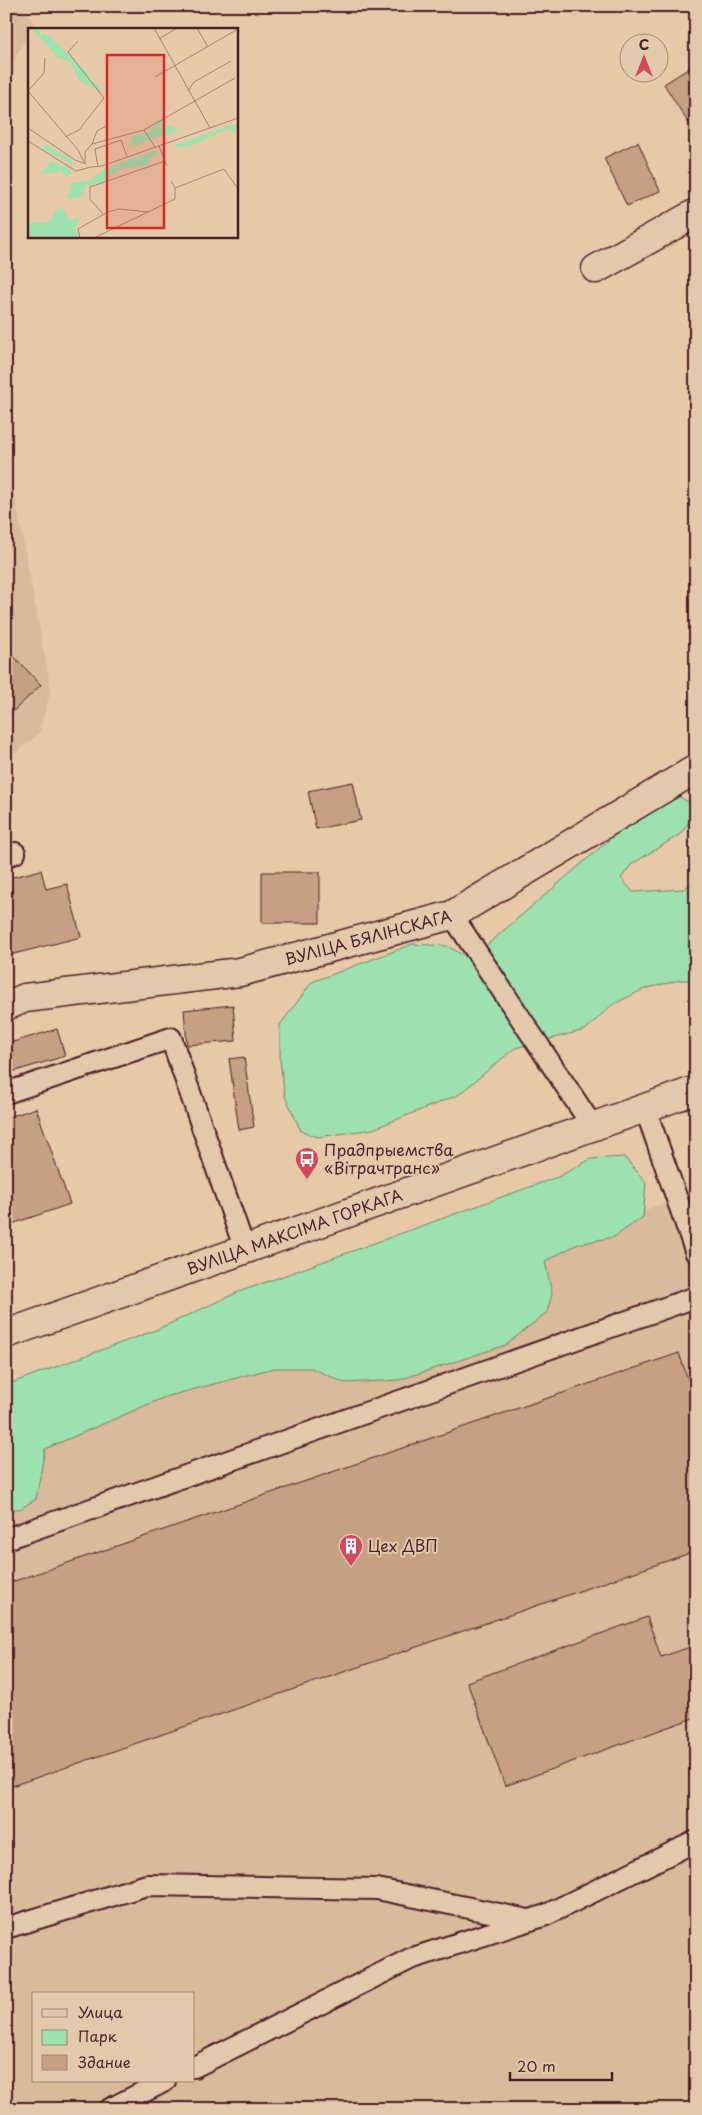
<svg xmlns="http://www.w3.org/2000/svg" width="702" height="2115" font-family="'Playpen Sans',sans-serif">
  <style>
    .built { fill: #d9ba9a; fill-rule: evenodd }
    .green { fill: #9de2ae; stroke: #74806c }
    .building { fill: #c5a082; stroke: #4a1f2b }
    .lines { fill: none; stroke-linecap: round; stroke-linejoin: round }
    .lane-casing { stroke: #4a1f2b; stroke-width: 24 }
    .street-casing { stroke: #4a1f2b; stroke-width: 31 }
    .secondary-casing { stroke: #4a1f2b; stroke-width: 31 }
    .lane { stroke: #e3c9ab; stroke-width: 20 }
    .street { stroke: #e3c9ab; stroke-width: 28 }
    .secondary { stroke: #e3c9ab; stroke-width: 28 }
    .labels { text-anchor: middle; stroke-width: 4; stroke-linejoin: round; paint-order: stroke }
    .street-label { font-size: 16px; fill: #4a1f2b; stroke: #e3c9ab }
    .poi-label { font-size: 16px; fill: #4a1f2b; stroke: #e3c9ab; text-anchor: start }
    .inset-road { fill: none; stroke: #a88575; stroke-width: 1 }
    .view { fill: #d62828; fill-opacity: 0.15; stroke: #d62828; stroke-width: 2.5 }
    .inset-edge { fill: none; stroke: #4a1f2b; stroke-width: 2.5 }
  </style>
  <rect width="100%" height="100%" fill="#e6c9a7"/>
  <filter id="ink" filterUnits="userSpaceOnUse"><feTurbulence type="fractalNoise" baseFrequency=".02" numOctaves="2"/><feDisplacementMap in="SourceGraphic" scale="10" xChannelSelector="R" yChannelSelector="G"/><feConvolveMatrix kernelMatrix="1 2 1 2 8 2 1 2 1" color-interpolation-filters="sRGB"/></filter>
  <g filter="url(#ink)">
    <path class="built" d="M6,6H20L35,24L32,29H29V34L6,72Z
      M6,449L51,690L39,733L6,761Z
      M696,1192V2109H6V1436ZM34,1994H194V2081H34Z"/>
    <path class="green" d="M675,794L690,803L691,820L679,835L632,864L621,878L633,892L684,889L696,880V980H680L644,989L612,1005L585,1030L515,1048L458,1095L373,1129L318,1137L301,1131L285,1096L280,1061V1025L312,982L413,944L447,946L463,955L480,951L644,810Z
      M624,1157L646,1182L643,1217L614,1237L578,1244L545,1261L552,1294L547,1312L506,1345L399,1380L345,1383L311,1368H274L165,1397L45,1449L36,1499L20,1509H6V1385L156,1330L236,1293L560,1176L591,1159Z"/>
    <path class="building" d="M696,64V131L694,132L664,84Z
      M638,142L660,191L627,206L604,158Z
      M6,648L41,685L6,718Z
      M353,782L361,820L316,829L308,791Z
      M41,870L46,889L67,884L81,937L6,956V897L13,895L9,878Z
      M262,872H320V923H262Z
      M233,1005L236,1041L187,1045L184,1010Z
      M57,1029L65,1056L9,1073L6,1065V1044Z
      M244,1057L254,1127L239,1130L229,1059Z
      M36,1108L70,1204L6,1226V1118Z
      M679,1353L696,1403V1551L6,1788V1584Z
      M647,1617L661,1657L696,1645V1717L505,1786L467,1682Z"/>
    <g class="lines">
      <g class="lane-casing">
        <path id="lane" d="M6,856L15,853
          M452,915L593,1127
          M6,1093L171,1038L245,1250
          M645,1108L696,1253
          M6,1539L696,1297
          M6,1928L147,1885L377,1889L528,1920
          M194,2067L410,1959L546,1915L696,1841
          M110,2109L165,2081"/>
      </g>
      <g class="street-casing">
        <g id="street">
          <path d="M596,269L696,213"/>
          <path id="s1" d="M6,1006L25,998L240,972L452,915L696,769"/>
        </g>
      </g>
      <g class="secondary-casing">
        <g id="secondary">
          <path id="s2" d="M6,1334L696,1090"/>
        </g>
      </g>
      <use href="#lane" class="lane"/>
      <use href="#street" class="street"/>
      <use href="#secondary" class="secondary"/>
    </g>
  </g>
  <defs>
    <g id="bus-pin" transform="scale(1.25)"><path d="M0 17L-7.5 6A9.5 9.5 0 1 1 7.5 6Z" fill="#d1495b" stroke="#e3c9ab"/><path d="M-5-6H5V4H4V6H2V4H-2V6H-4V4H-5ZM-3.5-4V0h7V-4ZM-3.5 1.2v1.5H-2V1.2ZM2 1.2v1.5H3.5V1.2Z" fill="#fff"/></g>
    <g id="building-pin" transform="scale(1.25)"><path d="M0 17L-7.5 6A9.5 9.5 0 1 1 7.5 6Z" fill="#d1495b" stroke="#e3c9ab"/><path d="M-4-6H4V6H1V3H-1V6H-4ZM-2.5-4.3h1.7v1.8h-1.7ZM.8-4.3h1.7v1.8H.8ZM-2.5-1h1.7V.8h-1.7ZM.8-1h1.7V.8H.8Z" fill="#fff"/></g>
  </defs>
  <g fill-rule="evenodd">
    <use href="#bus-pin" x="307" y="1159"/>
    <use href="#building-pin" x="351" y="1546"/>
  </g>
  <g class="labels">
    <g class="street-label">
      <text dy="6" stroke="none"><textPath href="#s1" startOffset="370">ВУЛІЦА БЯЛІНСКАГА</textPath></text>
      <text dy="6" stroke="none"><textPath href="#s2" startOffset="306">ВУЛІЦА МАКСІМА ГОРКАГА</textPath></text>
    </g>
    <g class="poi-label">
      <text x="324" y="1156">Прадпрыемства<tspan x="324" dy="18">«Вітрачтранс»</tspan></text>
      <text x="368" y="1552">Цех ДВП</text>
    </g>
  </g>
  <g transform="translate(28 28)">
    <rect width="210" height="210" fill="#e6c9a7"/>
    <path d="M3,0H12V7L17,6L26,13L59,45L62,52L71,58L72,64L51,52L42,34L30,30ZM131,93L135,94L130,100L139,97L150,101L142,107L131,108L103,119L104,107L118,105ZM210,95L207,104L199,101L162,118L142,119ZM18,116L46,134L49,138L18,123L15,118ZM127,122L131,126L123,130L120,137L92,141L73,155L58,157L54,168L43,171L39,169L43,163L42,156L62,152L79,140ZM23,133L42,141L44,145L38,149L33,143L12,147ZM35,180L41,192L53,190L47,200L50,210H10L0,206V195L22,194L29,181Z" fill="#9de2ae"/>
    <path class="inset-road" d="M126,0L182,100M169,0L180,19M131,11L149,0M127,49L210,1M0,63L50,122L56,134M0,63L16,45L17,30M160,63L166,54L203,33M0,100L47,132L58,136M116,102L127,119M37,109L51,102L76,70L40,24L50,13M0,113L48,143L63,139M64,116L69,103L80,97M131,118L139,138M57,136V124L64,116L116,102L207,50M63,139L74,138L210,90M70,139L67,121L93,112L99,129M143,153L147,160L196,141L210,161M75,186L62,171V159L137,133M52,210L50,201L80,184L91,181L121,184M66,210L147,171V160"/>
    <path class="view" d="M79,27H136V200H79Z"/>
    <rect width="210" height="210" class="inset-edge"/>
  </g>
  <rect width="702" height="2115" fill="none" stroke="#e3c9ab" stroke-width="25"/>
  <rect x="12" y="12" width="677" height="2090" fill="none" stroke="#4a1f2b" stroke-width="2" filter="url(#ink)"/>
  <rect x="32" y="1992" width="162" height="90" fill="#e3c9ab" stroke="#a68578"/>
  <rect x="42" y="2009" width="25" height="8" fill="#e3c9ab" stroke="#a68578"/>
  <text x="78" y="2018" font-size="15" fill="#4a1f2b">Улица</text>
  <rect x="42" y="2030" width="25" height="15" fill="#9de2ae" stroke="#a68578"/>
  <text x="78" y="2042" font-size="15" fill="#4a1f2b">Парк</text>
  <rect x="42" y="2055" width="25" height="15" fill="#c5a082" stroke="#a68578"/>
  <text x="78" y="2068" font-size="15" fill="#4a1f2b">Здание</text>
  <g transform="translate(644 58)"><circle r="24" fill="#e3c9ab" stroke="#a68578"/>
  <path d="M0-4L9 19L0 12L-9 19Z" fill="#d1495b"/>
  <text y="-8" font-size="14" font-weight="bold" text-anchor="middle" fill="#4a1f2b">С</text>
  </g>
  <path d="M510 2072v8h102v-8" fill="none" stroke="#4a1f2b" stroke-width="2.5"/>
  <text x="517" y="2072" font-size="15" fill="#4a1f2b" stroke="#e3c9ab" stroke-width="4" paint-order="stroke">20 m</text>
</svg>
